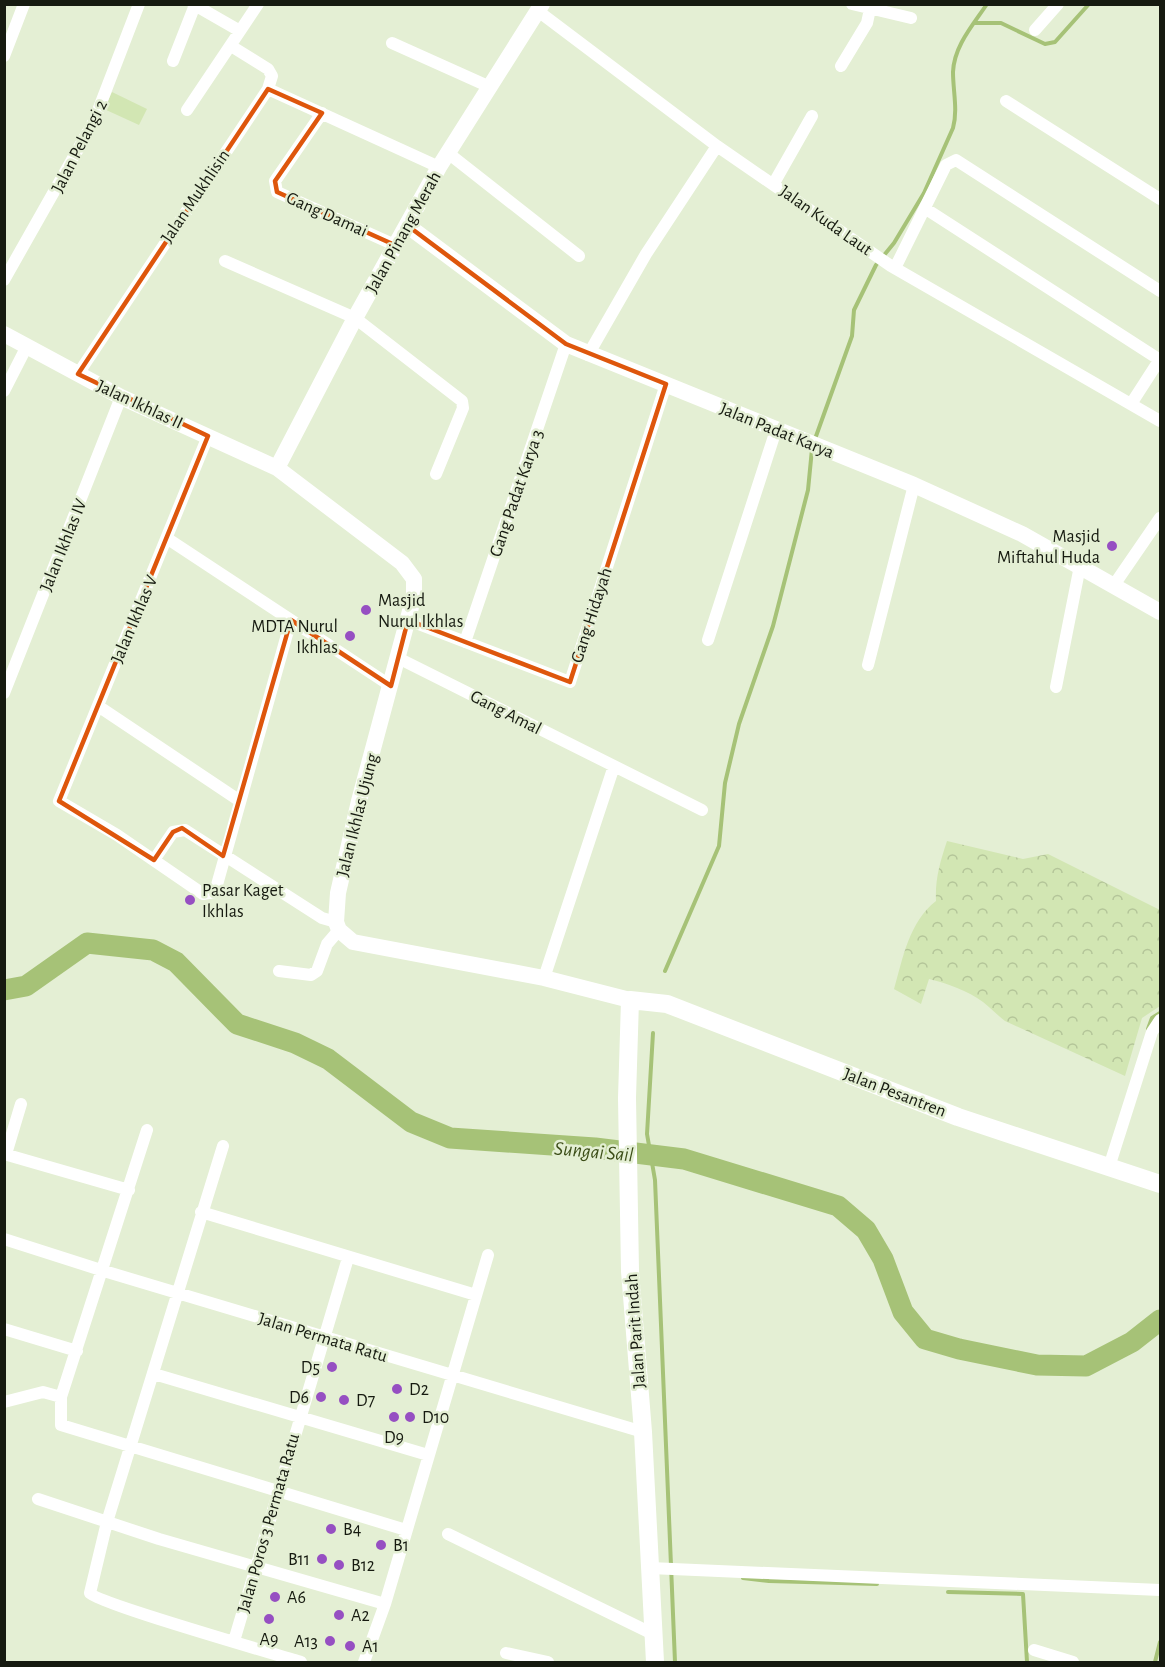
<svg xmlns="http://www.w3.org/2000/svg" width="1165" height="1667" font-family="'Alegreya Sans',sans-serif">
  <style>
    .forest { fill: url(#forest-crowns) }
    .pitch { fill: #d2e6b3 }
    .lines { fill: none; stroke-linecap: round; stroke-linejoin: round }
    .stream { stroke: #a6c277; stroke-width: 4 }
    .river { stroke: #a6c277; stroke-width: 21 }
    .street { stroke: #fff; stroke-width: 12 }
    .secondary { stroke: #fff; stroke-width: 16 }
    .primary { stroke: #fff; stroke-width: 18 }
    .marked { fill: none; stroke: #de560c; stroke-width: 4.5; stroke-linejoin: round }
    .poi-dot { fill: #964fc2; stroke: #e4efd4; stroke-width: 2 }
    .labels { text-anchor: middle; stroke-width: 5; stroke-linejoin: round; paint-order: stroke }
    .street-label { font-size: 18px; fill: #161a10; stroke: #e4efd4 }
    .poi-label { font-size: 18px; fill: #161a10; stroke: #e4efd4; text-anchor: start }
    .water-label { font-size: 20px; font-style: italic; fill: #3c4e18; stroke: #e4efd4 }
  </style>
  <defs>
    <pattern id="forest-crowns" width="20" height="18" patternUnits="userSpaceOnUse" patternTransform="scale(1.5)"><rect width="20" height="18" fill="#d2e6b3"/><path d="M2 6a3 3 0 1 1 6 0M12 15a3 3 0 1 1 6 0" fill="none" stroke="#b4c599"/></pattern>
  </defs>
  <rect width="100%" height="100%" fill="#e4efd4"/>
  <path class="forest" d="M947,841L1023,859L1048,854L1160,910V1006L1142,1018L1125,1076L1005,1021C997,1015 991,1008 983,1002C968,991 947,983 929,979L921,1004L894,989C903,958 909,922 936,901C935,879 940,862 947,841Z"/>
  <path class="pitch" d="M112,92L147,109L139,125L104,109Z"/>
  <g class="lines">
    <path class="stream" d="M974,23H1001L1045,44L1055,42L1089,4
      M815,439L852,336L854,310L876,265L894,243L924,193L953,128C958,110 953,91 953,72C954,46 973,25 987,4
      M665,971L719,846L725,783L739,724L773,626L808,490L812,449
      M1148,1029L1152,1018L1160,1013
      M653,1033L647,1134L655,1180L675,1662
      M743,1578L769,1581L877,1584
      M948,1592L1023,1594L1027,1662
      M1155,1662L1160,1642"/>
    <path class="river" d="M4,990L26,986L87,943L153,950L176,962L237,1024L295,1043L328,1059L411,1122L450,1138L595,1148L684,1159L838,1206L866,1230L883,1259L903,1312L925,1339L959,1349L1037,1365L1086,1366L1132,1342L1160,1320"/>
    <path class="street" d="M193,4L240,31L258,4
      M852,4L911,18
      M538,11L717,146L891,266L1160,421
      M1035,30L1058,4
      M392,43L490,87
      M4,56L24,4
      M173,61L195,5
      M841,66L867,23L870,9
      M268,89L439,167
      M1006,101L1160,199
      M187,110L240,31
      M322,113L275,181L277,192L397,246
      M448,153L579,256
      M774,183L812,116
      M926,209L1160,360
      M225,261L355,318L462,401L463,408L436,474
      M895,268L946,165L956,160L1160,291
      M4,280L94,121L139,4
      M588,355L646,254L717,146
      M78,374L268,89L272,76L268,69L231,46
      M4,391L27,346
      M1131,404L1160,359
      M208,436L59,801L117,835L203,894L215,892L291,620
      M168,539L391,686
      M1114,585L1160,518
      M408,620L570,682L666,384
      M708,640L776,430
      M465,642L566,344
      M398,658L702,810
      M868,665L914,485
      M1056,687L1080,566
      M4,693L121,397
      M98,706L240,801
      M154,860L173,832L185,830L322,918L336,922
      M279,971L311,975L317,971L327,944L339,930
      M544,978L614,766
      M147,1130L61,1397V1425L406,1530
      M223,1146L107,1522L90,1593C97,1603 275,1654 301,1662
      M4,1154L129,1190
      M6,1154L21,1104
      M1109,1167L1152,1032L1160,1020
      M201,1212L476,1295
      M4,1239L104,1271L643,1432
      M4,1329L77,1351
      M154,1374L428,1455
      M4,1402L43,1392L61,1397
      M38,1499L159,1539L385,1604
      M448,1534L653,1634
      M650,1568L1160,1590
      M234,1641L348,1258
      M1034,1650L1073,1662
      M506,1653L548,1662
      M364,1662L385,1604L488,1255"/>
    <path class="secondary" d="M408,226L566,344L914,485L1022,534L1160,612
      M4,334L121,397L277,468L402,563L414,579V596L359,801L338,893L336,922L339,930L353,942L544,978L630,1000
      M277,468L355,318L439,167L542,4"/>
    <path class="primary" d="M655,1662L643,1432L630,1271L627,1098L630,1000L667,1004L958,1117L1160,1184"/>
  </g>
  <path class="marked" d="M268,89L322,113L275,181L277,192L397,246L408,226L566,344L666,384L570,682L408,620L391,686L291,620L223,856L182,828L173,832L154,860L59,801L208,436L78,374Z"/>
  <g class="poi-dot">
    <circle cx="1112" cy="546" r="6"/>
    <circle cx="366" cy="610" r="6"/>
    <circle cx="350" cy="636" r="6"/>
    <circle cx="190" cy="900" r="6"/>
    <circle cx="332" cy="1367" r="6"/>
    <circle cx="397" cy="1389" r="6"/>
    <circle cx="321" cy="1397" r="6"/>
    <circle cx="344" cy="1400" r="6"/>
    <circle cx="394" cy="1417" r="6"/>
    <circle cx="410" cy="1417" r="6"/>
    <circle cx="331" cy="1529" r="6"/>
    <circle cx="381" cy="1545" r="6"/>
    <circle cx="322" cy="1559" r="6"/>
    <circle cx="339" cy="1565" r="6"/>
    <circle cx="275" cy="1597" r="6"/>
    <circle cx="339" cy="1615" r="6"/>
    <circle cx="269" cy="1619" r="6"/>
    <circle cx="330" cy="1641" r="6"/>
    <circle cx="350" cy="1646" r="6"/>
  </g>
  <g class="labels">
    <g class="street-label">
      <text transform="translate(79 146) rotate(-63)" y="6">Jalan Pelangi 2</text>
      <text transform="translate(195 196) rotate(-56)" y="6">Jalan Mukhlisin</text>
      <text transform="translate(327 214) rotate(24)" y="6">Gang Damai</text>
      <text transform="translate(826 220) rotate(35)" y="6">Jalan Kuda Laut</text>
      <text transform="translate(403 232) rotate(-61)" y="6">Jalan Pinang Merah</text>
      <text transform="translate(140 404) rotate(25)" y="6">Jalan Ikhlas II</text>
      <text transform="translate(777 430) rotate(22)" y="6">Jalan Padat Karya</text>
      <text transform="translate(516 493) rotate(-71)" y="6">Gang Padat Karya 3</text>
      <text transform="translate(63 545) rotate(-68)" y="6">Jalan Ikhlas IV</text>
      <text transform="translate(591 615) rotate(-72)" y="6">Gang Hidayah</text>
      <text transform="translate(134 619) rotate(-67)" y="6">Jalan Ikhlas V</text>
      <text transform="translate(506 712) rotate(27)" y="6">Gang Amal</text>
      <text transform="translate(357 815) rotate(-76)" y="6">Jalan Ikhlas Ujung</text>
      <text transform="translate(895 1092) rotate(21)" y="6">Jalan Pesantren</text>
      <text transform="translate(635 1331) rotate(-94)" y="6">Jalan Parit Indah</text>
      <text transform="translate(323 1337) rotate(17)" y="6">Jalan Permata Ratu</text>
      <text transform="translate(268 1523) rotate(-74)" y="6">Jalan Poros 3 Permata Ratu</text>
    </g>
    <g class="poi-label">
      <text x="1100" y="542" text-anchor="end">Masjid<tspan x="1100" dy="21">Miftahul Huda</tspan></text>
      <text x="378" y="606">Masjid<tspan x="378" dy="21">Nurul Ikhlas</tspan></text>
      <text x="338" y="632" text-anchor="end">MDTA Nurul<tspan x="338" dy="21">Ikhlas</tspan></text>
      <text x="202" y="896">Pasar Kaget<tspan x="202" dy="21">Ikhlas</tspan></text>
      <text x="320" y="1373" text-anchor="end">D5</text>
      <text x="409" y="1395">D2</text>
      <text x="309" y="1403" text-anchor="end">D6</text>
      <text x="356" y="1406">D7</text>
      <text x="422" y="1423">D10</text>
      <text x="394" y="1443" text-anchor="middle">D9</text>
      <text x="343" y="1535">B4</text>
      <text x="393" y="1551">B1</text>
      <text x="310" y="1565" text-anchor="end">B11</text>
      <text x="351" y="1571">B12</text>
      <text x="287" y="1603">A6</text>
      <text x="351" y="1621">A2</text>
      <text x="269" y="1645" text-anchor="middle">A9</text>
      <text x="318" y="1647" text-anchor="end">A13</text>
      <text x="362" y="1652">A1</text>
    </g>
    <g class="water-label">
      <text transform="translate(594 1151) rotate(5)" y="7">Sungai Sail</text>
    </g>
  </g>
  <rect width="1165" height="1667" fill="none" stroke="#161a10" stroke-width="12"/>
</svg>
